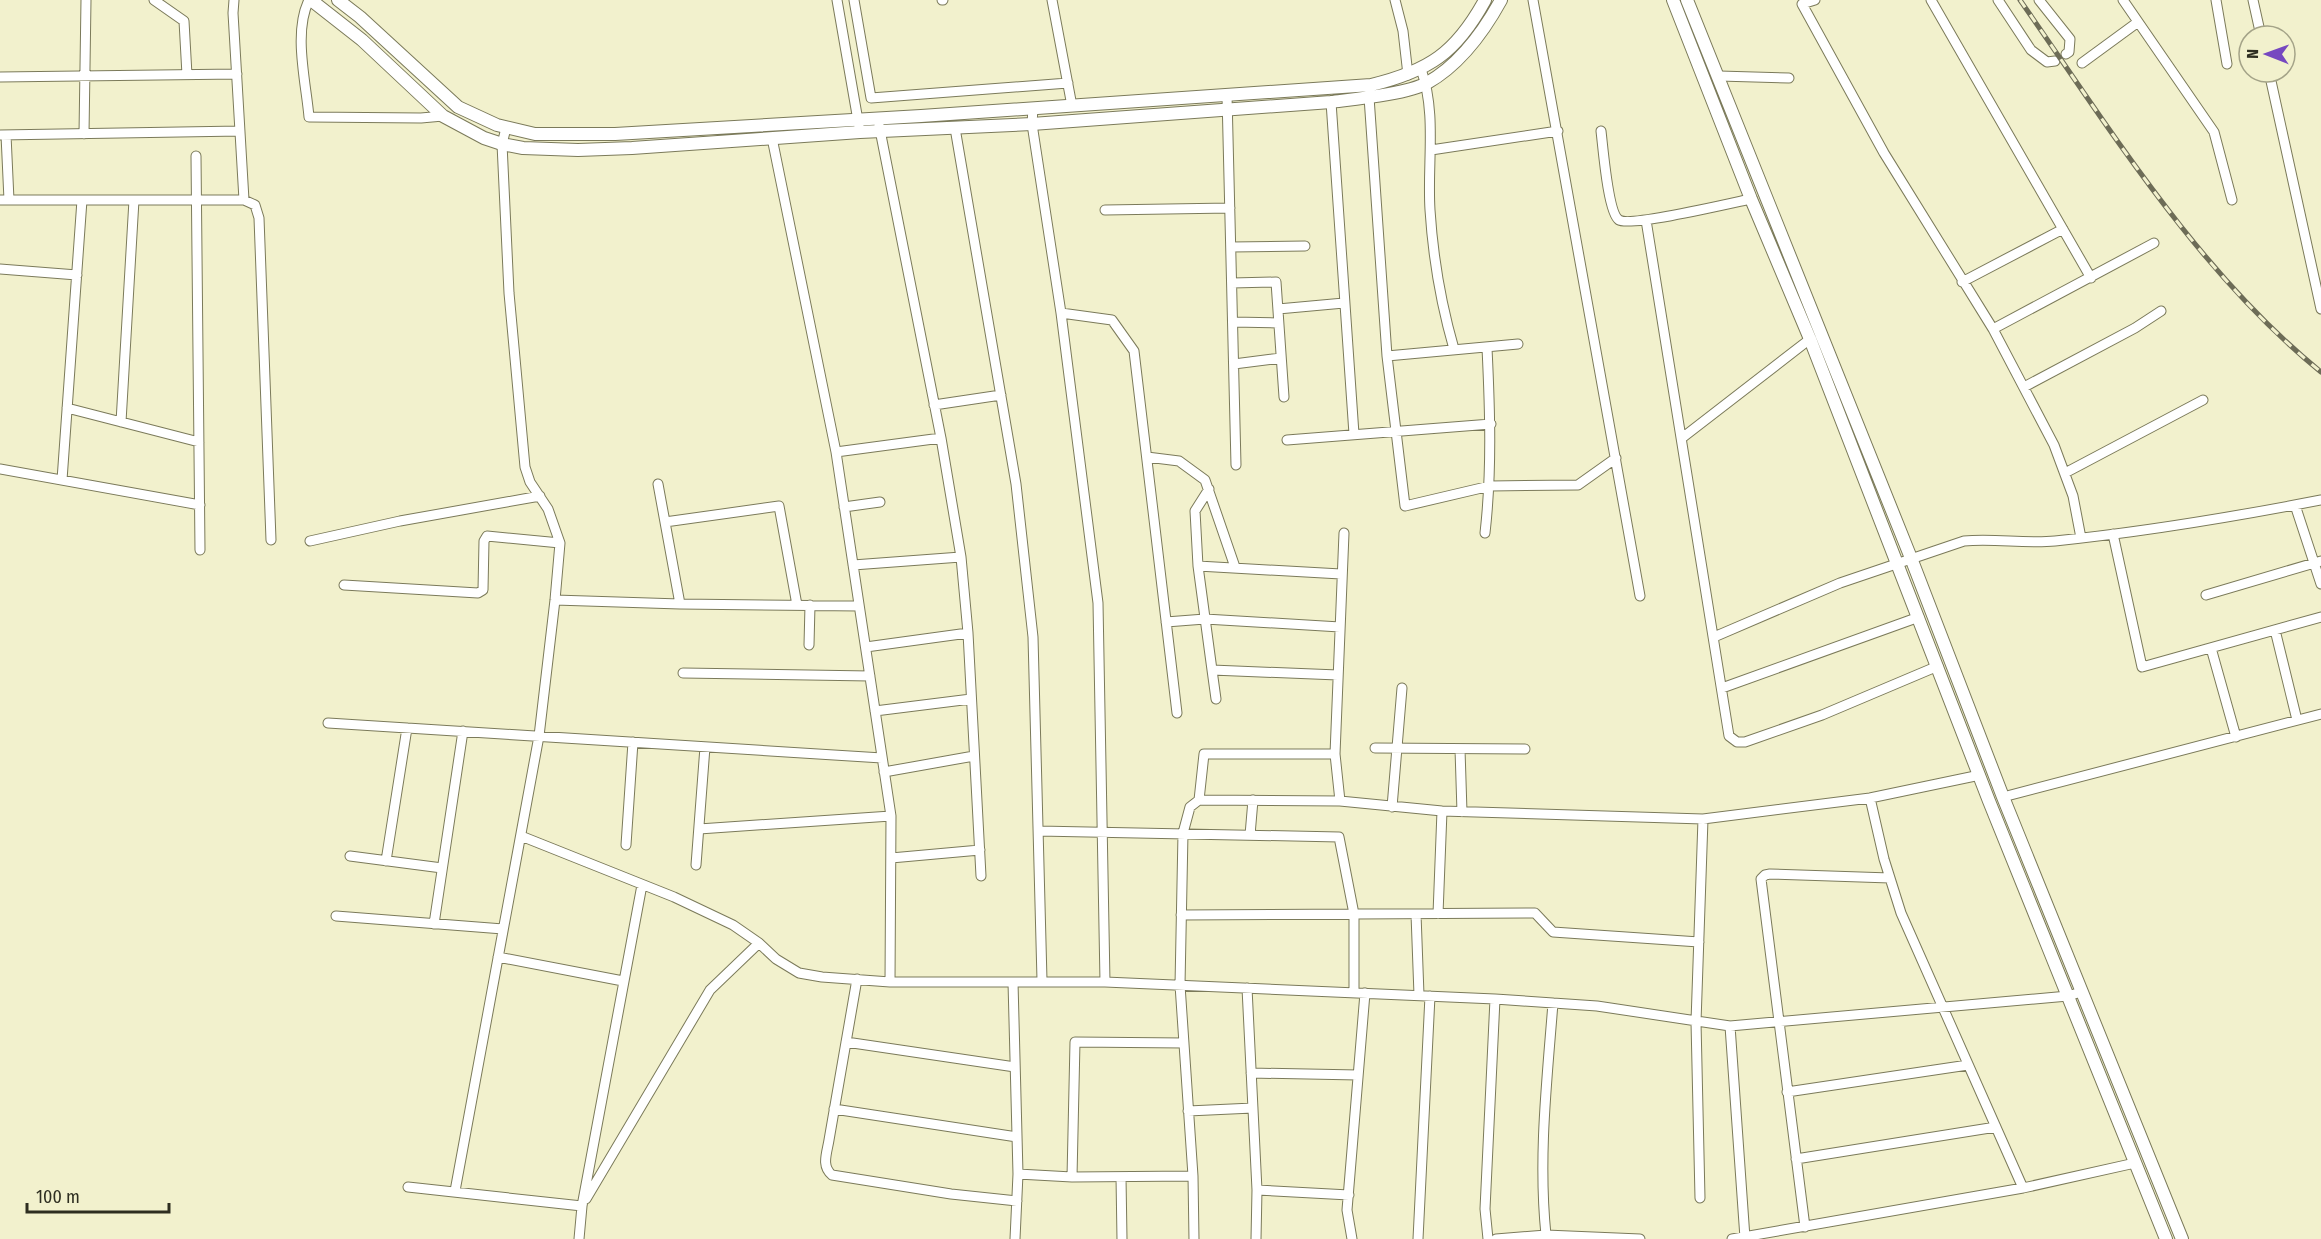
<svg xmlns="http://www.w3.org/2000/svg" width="2321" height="1239" font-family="'Fira Sans Condensed',sans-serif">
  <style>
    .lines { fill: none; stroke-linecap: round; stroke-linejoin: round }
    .minor-casing { stroke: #7b7a5a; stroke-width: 11 }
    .major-casing { stroke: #7b7a5a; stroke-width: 14 }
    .minor { stroke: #fff; stroke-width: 9 }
    .major { stroke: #fff; stroke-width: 12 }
    .rail-casing { stroke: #6d6c57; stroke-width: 5 }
    .rail { stroke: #f2f1cd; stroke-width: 3; stroke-dasharray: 9; stroke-linecap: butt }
  </style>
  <rect width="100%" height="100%" fill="#f2f1cd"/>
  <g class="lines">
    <g class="minor-casing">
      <path id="minor" d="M154,0L184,21L187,75
        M234,0L233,13L244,200
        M309,0C293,32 306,82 309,117L421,118L443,116
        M837,0L860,132
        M854,0L871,98L1068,83
        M942,0H943
        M1052,0L1072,106
        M1395,0L1403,31L1408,75
        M1533,0L1640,596
        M1815,0L1802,4L1884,153L1993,329L2054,445L2073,496L2081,538
        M1931,0L2091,278
        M1998,0L2031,50L2047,62L2055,61
        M2039,0L2070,39L2069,52L2066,54
        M2123,0L2214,132L2232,200
        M2216,0L2227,64
        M2253,0L2261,36
        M2082,63L2138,22
        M1421,69C1437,114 1427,163 1430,210C1433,257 1441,304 1454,349
        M2269,72L2321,309
        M1719,76L1789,78
        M0,77L237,74
        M1227,96L1236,465
        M1369,97L1387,356L1405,506L1490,486L1578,485L1616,458
        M1331,102L1354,434
        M1033,108L1032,124L1061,313L1098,603L1105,982
        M879,125L941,438L961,557L968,633L981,876
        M955,128L1016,484L1033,637L1042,980
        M1601,131C1603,147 1608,213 1619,220C1630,227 1732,203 1751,199
        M84,134L86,0
        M0,135L240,131
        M6,135L9,200
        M772,138L836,452L891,816L890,982
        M1431,150L1558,131
        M196,156L200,550
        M0,200H244L255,205L259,218L271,540
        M1105,210L1230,208
        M1646,220L1729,736L1737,742H1745L1822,715L1938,666
        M1231,247L1305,246
        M0,269L77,275
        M1962,282L2063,229
        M1232,283L1276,282L1284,397
        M1278,309L1344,303
        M1061,313L1112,320L1134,351L1177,713
        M1233,322L1278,323
        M1993,329L2154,243
        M1387,356L1518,344
        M1234,364L1281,358
        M2024,387L2135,328L2161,311
        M934,405L1001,395
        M67,408L199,442
        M121,422L134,200
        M1682,438L1810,339
        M1287,440L1491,424
        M836,452L941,438
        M1147,457L1179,461L1205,480L1235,567
        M0,469L200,505
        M2065,473L2203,400
        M62,480L82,200
        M658,484L680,604L859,606
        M2295,505L2321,584
        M844,507L880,502
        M665,522L779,506L797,605
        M1485,533C1492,471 1490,410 1487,348
        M2113,534L2142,667L2321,617
        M310,541L400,521L540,496
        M853,565L961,557
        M1198,566L1195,511L1209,489
        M344,585L478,593L483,590L484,541L487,536L560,543
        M2206,595L2321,561
        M555,600L680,604
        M1166,622L1205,619L1340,627
        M2275,630L2297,720
        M1714,637L1840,583L1964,541C1994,538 2025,544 2055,541C2144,532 2233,517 2321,500
        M809,645L810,605
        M866,647L968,633
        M2211,648L2236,737
        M1212,670L1216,699
        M683,673L870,676
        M1338,675L1212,670L1198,566L1341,574
        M1722,688L1919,617
        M875,711L971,699
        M328,723L882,758
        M1375,748L1525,749
        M1460,749L1462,812
        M884,772L974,756
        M2003,797L2321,714
        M1870,798L1884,859L1901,913L2023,1188
        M1199,800L1204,754H1335
        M1340,801L1335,754L1344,533
        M1392,807L1402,688
        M699,829L891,816
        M1039,831L1339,837L1354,914V993
        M1250,835L1253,800
        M521,836L674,897L733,925L759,943L776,959L799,973L822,977L890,982H1105L1495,999L1597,1006L1730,1026L2068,996L2081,992
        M626,845L633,742
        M350,856L442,868
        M891,858L980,850
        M386,861L407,728
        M696,865L705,747
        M1416,914L1419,995
        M1438,914L1442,811
        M1181,915L1535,913L1553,932L1699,942
        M336,916L503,929
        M434,924L463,731
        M498,957L623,981
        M857,979L829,1140C827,1153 821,1166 832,1175L951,1194L1017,1201
        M1013,982L1018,1174L1015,1239
        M1247,988L1257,1190L1256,1239
        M1730,1026L1745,1238
        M846,1042L1015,1067
        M1251,1073L1358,1075
        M1787,1092L1968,1065
        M834,1109L1017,1137
        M1188,1111L1253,1108
        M1796,1159L1996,1127
        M1018,1174L1072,1177L1193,1176
        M1072,1177L1075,1042L1184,1043
        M1121,1177L1122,1239
        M408,1187L582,1206
        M1257,1190L1349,1195
        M455,1191L539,736L555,600L560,543L548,509L530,482L525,467L509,293L502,144L506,128
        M1700,1198L1696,1022L1703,819
        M586,1199L710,990L759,943
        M1805,1227L1761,879L1765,875L1770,874L1890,878
        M1546,1235C1538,1158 1547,1080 1553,1003
        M579,1239L582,1206L642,885
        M1194,1239L1193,1176L1180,985L1183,833L1190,807L1199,800L1340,801L1442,811L1703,819L1870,798L1980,775
        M1352,1239L1347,1210L1365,993
        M1418,1239L1430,996
        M1488,1239L1485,1209L1495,999
        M1496,1239L1546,1235L1640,1239
        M1732,1239L2023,1188L2135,1163"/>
    </g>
    <g class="major-casing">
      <path id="major" d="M311,0L362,40L443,116L484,138L502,144L523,148L578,150L632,148L860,132L1032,124L1331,102C1354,99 1407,94 1427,83C1459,65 1484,31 1501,0
        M338,0L360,17L458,107L497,125L535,134H615L921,116L1371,85C1429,71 1456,53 1485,0
        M1673,0L1751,199L1810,339L1989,801L2166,1239
        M1687,0L1911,558L2003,797L2182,1239"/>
    </g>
    <use href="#minor" class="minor"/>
    <use href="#major" class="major"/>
    <g class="rail-casing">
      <path id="rail" d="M2020,0C2110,129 2198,272 2321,372"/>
    </g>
    <use href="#rail" class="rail"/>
  </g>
  <g transform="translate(2267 54) rotate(271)"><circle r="28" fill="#f2f1cd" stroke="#a4a388" stroke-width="1.5"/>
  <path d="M0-4.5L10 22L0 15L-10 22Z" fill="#7648c0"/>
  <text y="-9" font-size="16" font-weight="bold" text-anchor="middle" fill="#2e2e20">N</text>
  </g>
  <path d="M27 1203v9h142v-9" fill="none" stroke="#2e2e20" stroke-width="3"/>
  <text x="36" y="1203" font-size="18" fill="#2e2e20" stroke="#f2f1cd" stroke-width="4.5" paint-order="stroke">100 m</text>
</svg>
